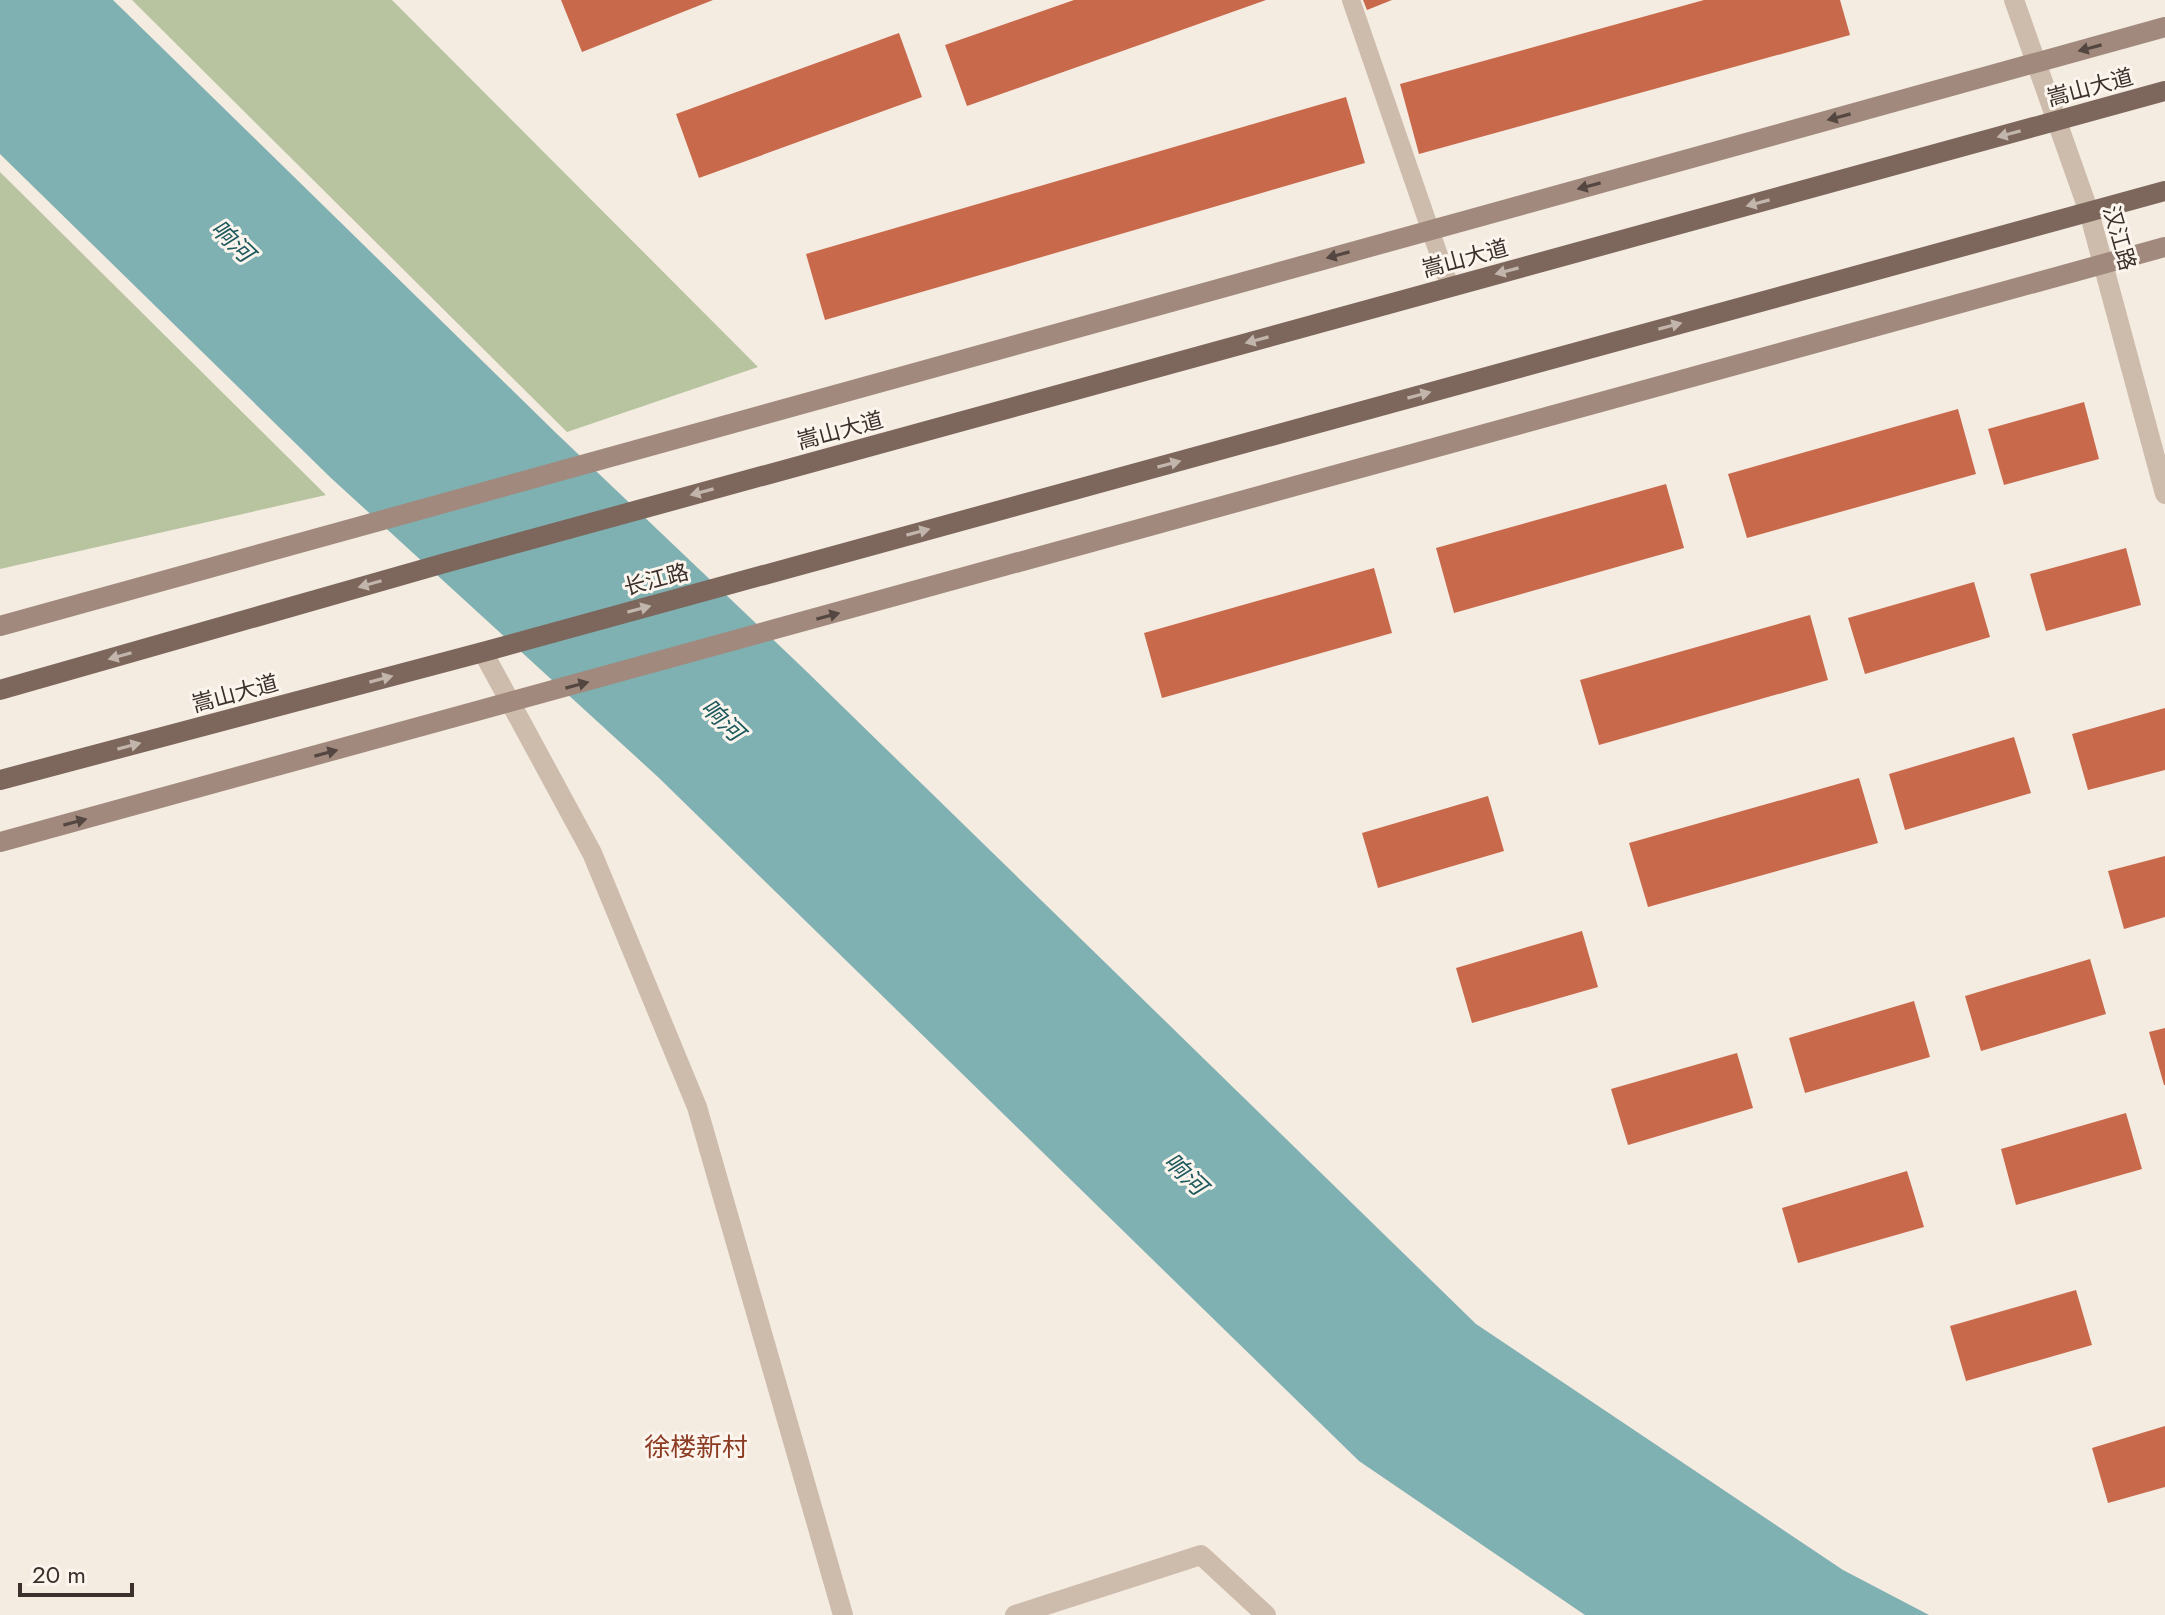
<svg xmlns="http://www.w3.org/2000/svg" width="2165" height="1615" font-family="Jost,'Noto Sans SC',sans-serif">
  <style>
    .green { fill: #b8c4a0 }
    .water { fill: #7fb0b2 }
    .building { fill: #c8694b }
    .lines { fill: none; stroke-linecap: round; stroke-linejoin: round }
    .service { stroke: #cdbbac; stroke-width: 18 }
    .minor { stroke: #cdbbac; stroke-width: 20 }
    .tertiary { stroke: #cdbbac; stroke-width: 20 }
    .secondary { stroke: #a18a7d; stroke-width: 20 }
    .primary { stroke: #7d675c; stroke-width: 20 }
    .oneway { fill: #544640 }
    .oneway2 { fill: #c2b5ac }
    .labels { text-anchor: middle; stroke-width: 6; stroke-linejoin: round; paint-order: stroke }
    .street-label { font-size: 22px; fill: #3b302b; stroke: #fbf5ee }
    .water-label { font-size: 24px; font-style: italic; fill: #1f5a5e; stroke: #fbf5ee }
    .quarter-label { font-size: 26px; fill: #8c3b22; stroke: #fbf5ee }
  </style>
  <rect width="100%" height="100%" fill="#f4ebe1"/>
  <path class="green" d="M132,0H392L758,367L567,432Z
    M0,172L326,495L0,569Z"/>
  <path class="water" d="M0,0H113L556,433L804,669L1476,1324L1843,1570L1929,1615H1585L1359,1461L658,777L331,478L0,154Z"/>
  <path class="building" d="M561,0H713L582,52Z
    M1074,0H1266L967,106L945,45Z
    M1363,0H1392L1367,10Z
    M1704,0H1840L1850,35L1419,154L1400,84Z
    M899,33L922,97L699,178L676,114Z
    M1346,97L1365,163L825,320L806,254Z
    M2084,402L2099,459L2004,485L1988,429Z
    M1958,409L1976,474L1747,538L1728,474Z
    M1666,484L1684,548L1454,613L1436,548Z
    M2126,548L2141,605L2046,631L2030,574Z
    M1374,568L1392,633L1162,698L1144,633Z
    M1974,582L1990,637L1865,674L1848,618Z
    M1810,615L1828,680L1599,745L1580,680Z
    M2165,708V770L2088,790L2072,734Z
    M2014,737L2031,793L1905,830L1889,774Z
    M1859,778L1878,843L1648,907L1629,843Z
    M1488,796L1504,851L1378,888L1362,833Z
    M2165,856V917L2124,929L2108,871Z
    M1582,931L1598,987L1472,1023L1456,968Z
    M2090,959L2106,1014L1981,1051L1965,996Z
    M1914,1001L1930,1057L1805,1093L1789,1038Z
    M2165,1028V1085H2164L2149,1032Z
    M1737,1053L1753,1108L1628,1145L1611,1089Z
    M2126,1113L2142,1169L2016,1205L2001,1149Z
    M1907,1171L1924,1227L1798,1263L1782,1208Z
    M2076,1290L2092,1345L1966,1381L1950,1326Z
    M2165,1426V1487L2108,1503L2092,1448Z"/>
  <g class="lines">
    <path class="service" d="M1351,0L1450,287"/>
    <path class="minor" d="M483,652L592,853L697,1107L843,1615
      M1015,1615L1201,1555L1266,1615"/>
    <path class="tertiary" d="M2014,0L2089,212L2165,494"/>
    <path class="secondary" d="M0,626L2165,27
      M0,842L2165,247"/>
    <path class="primary" d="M0,690L445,563L2165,91
      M0,780L483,652L2165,191"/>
  </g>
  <defs><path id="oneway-solid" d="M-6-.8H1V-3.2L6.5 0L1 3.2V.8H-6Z" transform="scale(2)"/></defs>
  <g class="oneway">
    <use href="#oneway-solid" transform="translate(2090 48) rotate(165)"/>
    <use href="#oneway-solid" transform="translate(1839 117) rotate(165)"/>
    <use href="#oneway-solid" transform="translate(1589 186) rotate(165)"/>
    <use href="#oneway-solid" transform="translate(1338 255) rotate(165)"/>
    <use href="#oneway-solid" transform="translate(828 616) rotate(-15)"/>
    <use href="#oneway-solid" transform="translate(577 685) rotate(-15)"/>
    <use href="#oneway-solid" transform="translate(326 753) rotate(-15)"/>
    <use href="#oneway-solid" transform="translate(75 822) rotate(-15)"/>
  </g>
  <g class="oneway2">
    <use href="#oneway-solid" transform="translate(2009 134) rotate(165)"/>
    <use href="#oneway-solid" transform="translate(1758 203) rotate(165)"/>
    <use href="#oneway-solid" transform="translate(1507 271) rotate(165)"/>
    <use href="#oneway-solid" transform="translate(1670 326) rotate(-15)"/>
    <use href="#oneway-solid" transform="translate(1257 340) rotate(165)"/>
    <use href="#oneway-solid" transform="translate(1419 395) rotate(-15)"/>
    <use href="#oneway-solid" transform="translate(1169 464) rotate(-15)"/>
    <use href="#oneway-solid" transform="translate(702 492) rotate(165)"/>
    <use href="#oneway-solid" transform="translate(918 532) rotate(-15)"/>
    <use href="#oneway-solid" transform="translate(370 584) rotate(164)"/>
    <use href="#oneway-solid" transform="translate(639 609) rotate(-15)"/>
    <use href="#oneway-solid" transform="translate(120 656) rotate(164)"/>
    <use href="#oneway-solid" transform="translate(381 679) rotate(-15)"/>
    <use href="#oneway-solid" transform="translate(129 746) rotate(-15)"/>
  </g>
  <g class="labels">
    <g class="street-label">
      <text transform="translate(2090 87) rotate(-15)" y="8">嵩山大道</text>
      <text transform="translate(2120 238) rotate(74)" y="8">汉江路</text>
      <text transform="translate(1465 258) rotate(-15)" y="8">嵩山大道</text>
      <text transform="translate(840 430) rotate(-15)" y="8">嵩山大道</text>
      <text transform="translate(656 579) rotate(-15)" y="8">长江路</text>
      <text transform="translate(235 693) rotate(-15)" y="8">嵩山大道</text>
    </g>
    <g class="water-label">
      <text transform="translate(232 241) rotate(44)" y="8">响河</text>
      <text transform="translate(722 720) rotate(44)" y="8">响河</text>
      <text transform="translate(1185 1174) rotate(44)" y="8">响河</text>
    </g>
    <g class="quarter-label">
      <text x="696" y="1456">徐楼新村</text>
    </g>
  </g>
  <path d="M20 1583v12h112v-12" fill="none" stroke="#3b302b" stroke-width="4"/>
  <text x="32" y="1583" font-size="24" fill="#3b302b" stroke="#fbf5ee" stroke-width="6" paint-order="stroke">20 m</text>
</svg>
